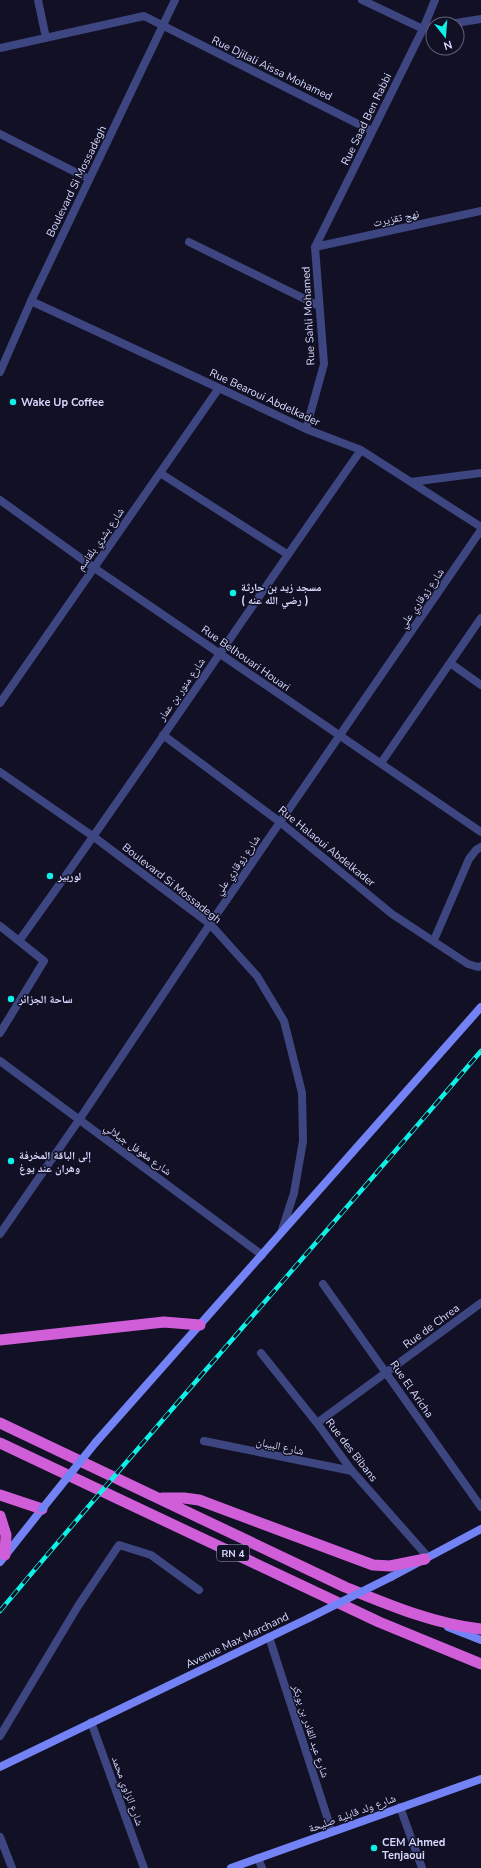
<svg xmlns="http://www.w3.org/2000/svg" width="481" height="1868" font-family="'Nunito Sans','Noto Naskh Arabic',sans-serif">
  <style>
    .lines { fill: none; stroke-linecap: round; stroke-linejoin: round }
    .service { stroke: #3e4681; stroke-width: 8 }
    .minor { stroke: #3e4681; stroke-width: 8 }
    .tertiary { stroke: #3e4681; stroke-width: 8 }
    .secondary { stroke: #7383f6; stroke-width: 8 }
    .trunk { stroke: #d05ed8; stroke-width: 11 }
    .rail-casing { stroke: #0ff0e6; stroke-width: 4.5 }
    .rail { stroke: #111025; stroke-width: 3; stroke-dasharray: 9; stroke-linecap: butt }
    .secondary-bridge { stroke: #7383f6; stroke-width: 8 }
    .poi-dot { fill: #0ff0e6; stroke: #111025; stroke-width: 1.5 }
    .labels { text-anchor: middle; stroke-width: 3; stroke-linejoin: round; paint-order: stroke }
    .shield { fill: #111025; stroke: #9b9cbc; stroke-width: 1 }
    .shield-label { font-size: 10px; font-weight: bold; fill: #d6d8fd }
    .street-label { font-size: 11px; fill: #d6d8fd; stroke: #111025 }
    .poi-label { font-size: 11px; font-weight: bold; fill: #d6d8fd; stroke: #111025; text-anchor: start }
  </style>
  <rect width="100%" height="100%" fill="#111025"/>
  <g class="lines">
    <path class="service" d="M0,1736L78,1606L119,1545L151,1555L199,1590"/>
    <path class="minor" d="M38,0L46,38
      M362,0L423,29L433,27
      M450,24L481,19
      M0,48L144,16L372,131
      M0,134L89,179
      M189,242L319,306
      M315,247L423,29L435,0
      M315,247L481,211
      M31,301L219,388L306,429L361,450L481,527
      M306,429L324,364L315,247
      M160,473L287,554
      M411,482L481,473
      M0,500L93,567L481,832
      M450,663L481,685
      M0,703L219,388
      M163,735L280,822L392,914L468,964L478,967L481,966
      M381,763L481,618
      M0,926L44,961L0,1033
      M434,940L469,859L476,850L481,847
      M19,941C136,779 246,613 361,450
      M0,1061L262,1255
      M0,1234L79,1120L210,924L481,530
      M323,1284L481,1507
      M261,1353L317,1423L352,1471L428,1557
      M317,1423L481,1303
      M204,1441L352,1471
      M269,1637L332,1832
      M91,1722L144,1868
      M400,1807L422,1868
      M0,1837L12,1868"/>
    <path class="tertiary" d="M0,372L31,301L175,0
      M0,772L94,837L210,924L257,976L284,1021L302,1093L303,1141L294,1193L281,1233
      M258,1858L262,1868"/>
    <path class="secondary" d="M96,1442L481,1007
      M0,1562L42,1509
      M391,1577L481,1529
      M448,1627L481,1640
      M0,1767L309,1618
      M231,1868L481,1779"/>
    <path class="trunk" d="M0,1340L164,1322L200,1325
      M0,1423L345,1587C389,1605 434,1624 481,1629
      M0,1443L379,1622L481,1664
      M0,1495L42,1509
      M162,1498H184L199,1500L373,1565L390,1566L425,1559
      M0,1516L6,1535L5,1555"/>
    <g class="rail-casing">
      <path id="rail" d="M0,1611C158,1422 322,1238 481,1051"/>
    </g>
    <use href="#rail" class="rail"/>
    <path class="secondary-bridge" d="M42,1509L96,1442
      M309,1618L391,1577"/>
  </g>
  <g class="poi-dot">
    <circle cx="13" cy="402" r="4"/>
    <circle cx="233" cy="593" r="4"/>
    <circle cx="50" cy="876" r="4"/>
    <circle cx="11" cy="999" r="4"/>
    <circle cx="11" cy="1161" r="4"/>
    <circle cx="374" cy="1848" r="4"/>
  </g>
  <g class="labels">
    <rect class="shield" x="217" y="1545" width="32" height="16" rx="3"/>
    <g class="shield-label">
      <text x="233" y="1557">RN 4</text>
    </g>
    <g class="street-label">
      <text transform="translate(272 68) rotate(26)" y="4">Rue Djilali Aissa Mohamed</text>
      <text transform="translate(366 119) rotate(-64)" y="4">Rue Saad Ben Rabbi</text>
      <text transform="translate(76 181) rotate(-64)" y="4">Boulevard Si Mossadegh</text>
      <text transform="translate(396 218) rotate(-12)" y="4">نهج تقزيرت</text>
      <text transform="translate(308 316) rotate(-93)" y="4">Rue Sahli Mohamed</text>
      <text transform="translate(265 397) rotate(25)" y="4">Rue Bearoui Abdelkader</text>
      <text transform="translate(100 539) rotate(-55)" y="4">شارع بشري بلقاسم</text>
      <text transform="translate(421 598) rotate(-55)" y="4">شارع زوقاري علي</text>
      <text transform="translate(246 658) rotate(35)" y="4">Rue Belhouari Houari</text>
      <text transform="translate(181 689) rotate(-55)" y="4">شارع منور بن عمار</text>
      <text transform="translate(327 846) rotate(39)" y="4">Rue Halaoui Abdelkader</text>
      <text transform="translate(237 865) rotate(-55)" y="4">شارع زوقاري علي</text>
      <text transform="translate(172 883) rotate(38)" y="4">Boulevard Si Mossadegh</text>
      <text transform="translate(138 1149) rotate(36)" y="4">شارع مغوفل جيلالي</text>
      <text transform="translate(431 1326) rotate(-36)" y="4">Rue de Chrea</text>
      <text transform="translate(412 1389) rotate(55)" y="4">Rue El Aricha</text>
      <text transform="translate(280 1446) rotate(12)" y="4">شارع البيبان</text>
      <text transform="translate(352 1450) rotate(52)" y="4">Rue des Bibans</text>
      <text transform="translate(237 1640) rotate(-26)" y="4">Avenue Max Marchand</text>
      <text transform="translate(311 1731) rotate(72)" y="4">شارع عبد القادر بن بوبكر</text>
      <text transform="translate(128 1791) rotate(70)" y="4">شارع الزاوي محمد</text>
      <text transform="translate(352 1813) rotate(-20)" y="4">شارع ولد قابلية صليحة</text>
    </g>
    <g class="poi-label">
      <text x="21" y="406">Wake Up Coffee</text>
      <text x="241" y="591">مسجد زيد بن حارثة<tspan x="241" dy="13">( رضي الله عنه )</tspan></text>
      <text x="58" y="880">لوربير</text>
      <text x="19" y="1003">ساحة الجزائر</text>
      <text x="19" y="1159">إلى الباقة المخرفة<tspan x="19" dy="13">وهران عند يوغ</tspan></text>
      <text x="382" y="1846">CEM Ahmed<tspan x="382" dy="13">Tenjaoui</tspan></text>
    </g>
  </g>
  <g transform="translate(445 36) rotate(163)"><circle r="19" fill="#111025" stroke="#60607b"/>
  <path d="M0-3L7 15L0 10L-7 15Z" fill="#0ff0e6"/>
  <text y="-6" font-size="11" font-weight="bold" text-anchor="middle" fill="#d6d8fd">N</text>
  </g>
</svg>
